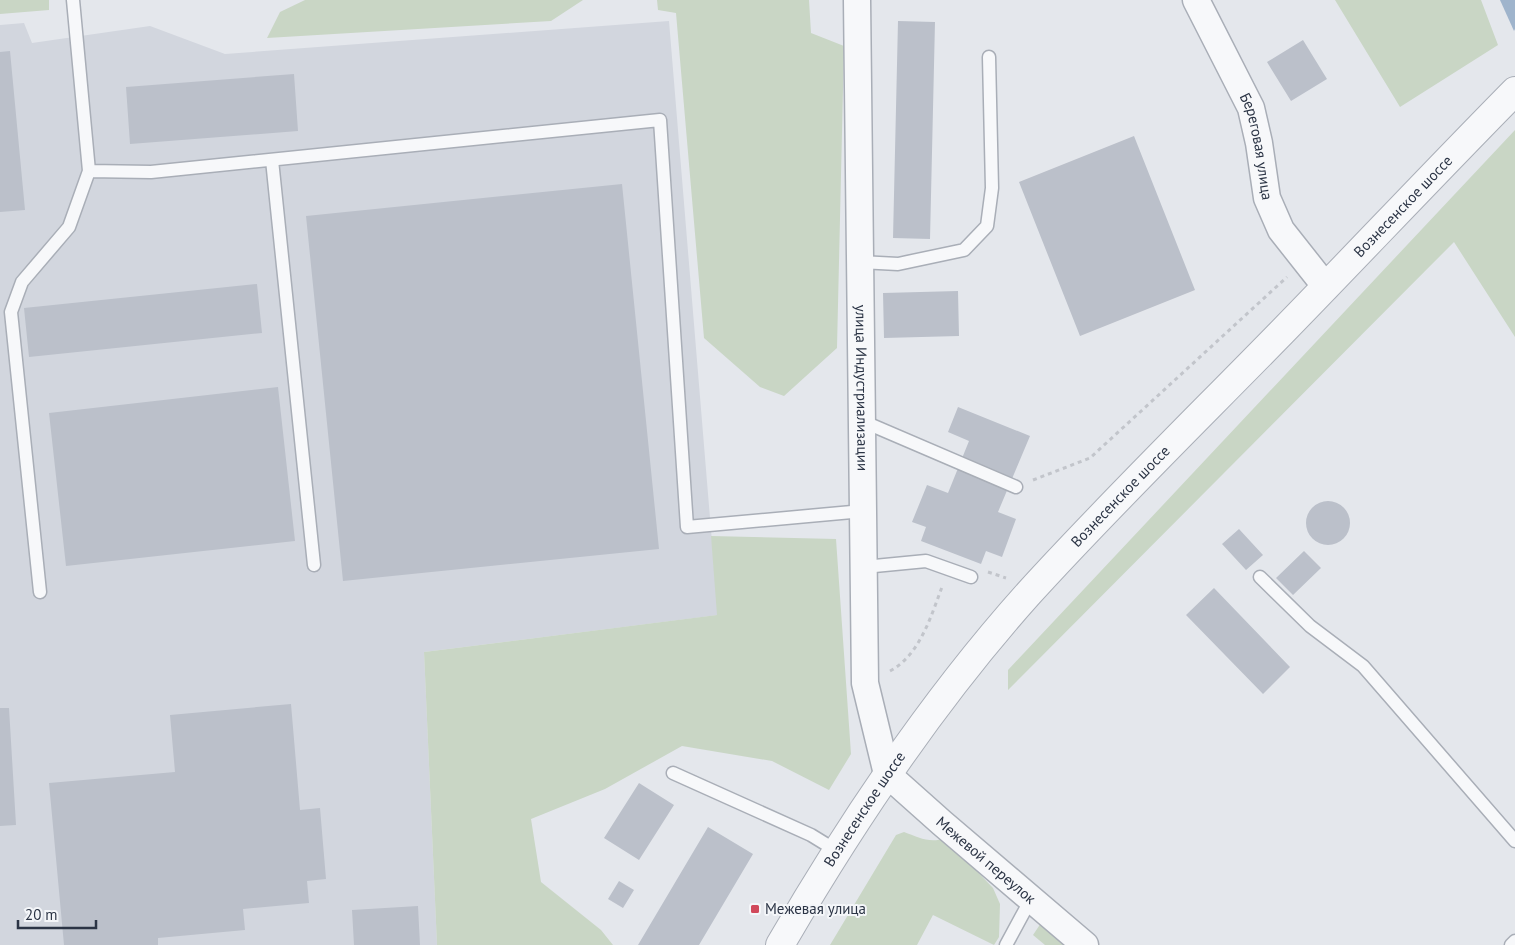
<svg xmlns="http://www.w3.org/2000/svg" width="1515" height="945" font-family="'PT Sans',sans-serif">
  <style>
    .built { fill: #d2d6de }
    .green { fill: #c9d6c5 }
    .water { fill: #9fb4cc }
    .building { fill: #bbc0ca }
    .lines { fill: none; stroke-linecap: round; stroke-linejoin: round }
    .service-casing { stroke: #a9aeb7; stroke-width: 15 }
    .minor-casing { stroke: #a9aeb7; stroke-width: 29 }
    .tertiary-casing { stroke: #a9aeb7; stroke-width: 30 }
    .path { stroke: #c2c5cb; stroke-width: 3; stroke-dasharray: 4 4; stroke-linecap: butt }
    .service { stroke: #f7f8fa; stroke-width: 12 }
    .minor { stroke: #f7f8fa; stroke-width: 26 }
    .tertiary { stroke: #f7f8fa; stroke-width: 28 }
    .poi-dot { fill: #d1495b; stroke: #f4f6f9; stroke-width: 2 }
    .labels { text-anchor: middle; stroke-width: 4; stroke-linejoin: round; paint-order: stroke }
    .street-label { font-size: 15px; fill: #2b3445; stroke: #f4f6f9 }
    .poi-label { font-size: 15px; fill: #2b3445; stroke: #f4f6f9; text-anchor: start }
  </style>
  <rect width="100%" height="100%" fill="#e4e7ec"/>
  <path class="built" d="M669,21L718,615L424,652L437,945H0V25L24,23L32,43L150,26L225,54Z"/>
  <path class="green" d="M0,0H49V10L0,14Z
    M305,0H583L551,21L267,38L280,12Z
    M657,0H809L811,33L844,46L837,348L784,396L760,387L704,338L676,13L658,10Z
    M1335,0H1481L1498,45L1400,107Z
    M1515,130V337L1454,242L1008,690V670Z
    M711,536L836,539L851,754L829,790L772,761L682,746L605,789L531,819L541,882L601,930L613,945H437L424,652L717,615Z
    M904,832C918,837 930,844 945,838L993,888L1000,904L999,937L994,945L933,915L917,945H830L896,835Z
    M1041,923L1066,945H1045L1033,935Z"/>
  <path class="water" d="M1500,0H1515V29L1514,31Z"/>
  <path class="building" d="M898,21L935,22L930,239L893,238Z
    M1303,40L1327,79L1291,101L1267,62Z
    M10,51L25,210L0,212V52Z
    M294,74L298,131L130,144L126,87Z
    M1134,136L1195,290L1080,336L1019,182Z
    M622,184L659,549L343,581L306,216Z
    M257,284L262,333L29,357L24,308Z
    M958,291L959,336L884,338L883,293Z
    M278,387L295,541L66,566L49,413Z
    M958,407L1030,436L998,512L1016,519L1002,557L986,551L981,564L921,541L926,527L912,522L927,485L948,493L969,441L948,432Z
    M1306 523a22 22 0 1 1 44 0a22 22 0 1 1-44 0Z
    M1239,529L1263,555L1246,570L1222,544Z
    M1304,551L1321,568L1293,595L1276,578Z
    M1214,588L1290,667L1263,694L1186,615Z
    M291,704L300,810L320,808L326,879L307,881L309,903L243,909L245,930L158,938V945H64L49,783L175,772L170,715Z
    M0,708H9L16,825L0,826Z
    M639,783L674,805L639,860L604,838Z
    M708,827L753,854L699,945H638Z
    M619,881L634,890L623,908L608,899Z
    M418,906L420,945H354L352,910Z"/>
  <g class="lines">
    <g class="service-casing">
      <path id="service" d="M73,0L89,171L151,172L660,120L687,527L863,511
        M272,160L314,565
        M860,262L898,264L964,250L987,226L992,188L989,57
        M862,421L1016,487
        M864,567L926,561L971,577
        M1260,577L1310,626L1363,666L1515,841
        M40,592L11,312L22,282L69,227L89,171
        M673,773L811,835L837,851
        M1006,945L1031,899
        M1511,945L1515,941"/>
    </g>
    <g class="minor-casing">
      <g id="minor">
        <path id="s1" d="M857,0L865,683L887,774L942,823L1085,945"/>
        <path id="s2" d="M1196,0L1251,108L1259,143L1267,198L1281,230L1326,287"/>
      </g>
    </g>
    <g class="tertiary-casing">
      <g id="tertiary">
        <path id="s3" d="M780,945C852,821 933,700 1029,593C1110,504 1197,419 1282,332C1360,252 1436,171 1515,91"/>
      </g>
    </g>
    <path class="path" d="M1033,480L1090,458L1287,277
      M988,572L1006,578
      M890,671C920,655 931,616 942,587"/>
    <use href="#service" class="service"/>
    <use href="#minor" class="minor"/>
    <use href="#tertiary" class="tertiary"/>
  </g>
  <rect class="poi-dot" x="750" y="904" width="10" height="10" rx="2.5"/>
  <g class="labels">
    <g class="street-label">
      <text dy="5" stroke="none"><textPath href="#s2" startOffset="160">Береговая улица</textPath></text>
      <text dy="5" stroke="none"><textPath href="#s3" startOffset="970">Вознесенское шоссе</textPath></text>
      <text dy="5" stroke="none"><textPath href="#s1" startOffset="388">улица Индустриализации</textPath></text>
      <text dy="5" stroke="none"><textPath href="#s3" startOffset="565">Вознесенское шоссе</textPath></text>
      <text dy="5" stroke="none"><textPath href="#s3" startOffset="160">Вознесенское шоссе</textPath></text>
      <text dy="5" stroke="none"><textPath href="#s1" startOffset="908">Межевой переулок</textPath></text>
    </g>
    <g class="poi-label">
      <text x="765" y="914">Межевая улица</text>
    </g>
  </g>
  <path d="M18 920v8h78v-8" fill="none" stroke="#2b3445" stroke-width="2.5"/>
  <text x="25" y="920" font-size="15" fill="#2b3445" stroke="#f4f6f9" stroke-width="4" paint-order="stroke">20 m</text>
</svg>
